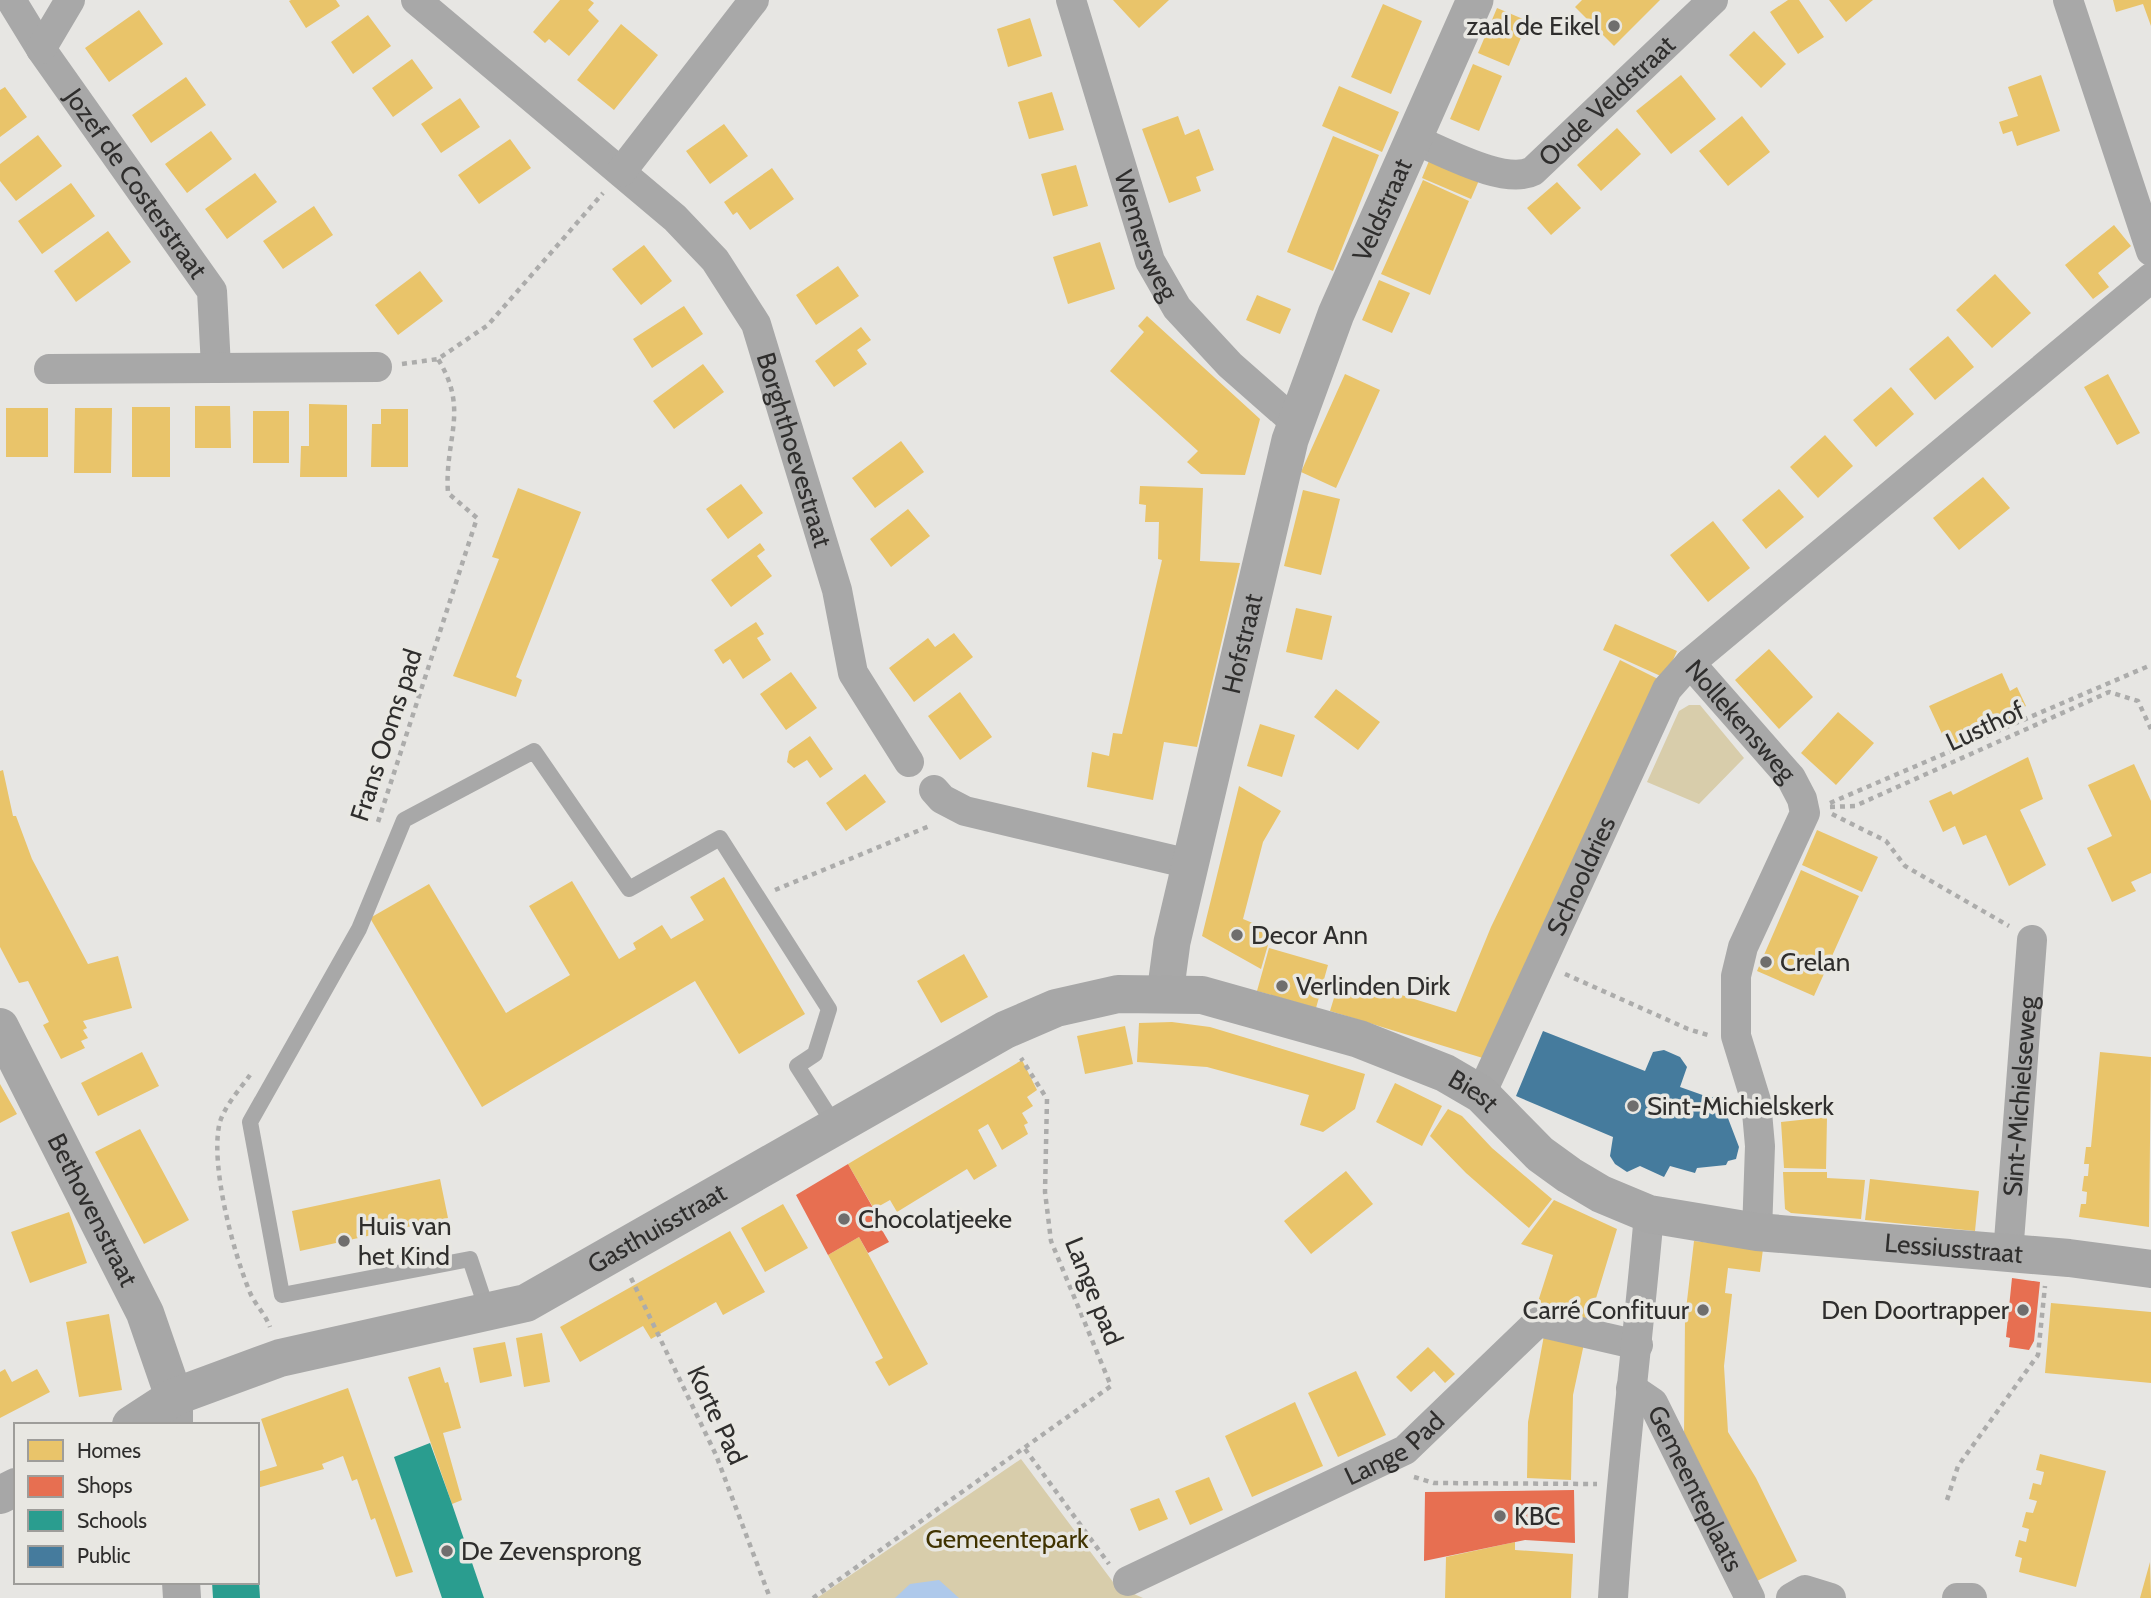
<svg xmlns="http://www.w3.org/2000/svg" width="2151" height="1598" font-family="Cabin,sans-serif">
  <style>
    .green { fill: #d8cdab }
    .water { fill: #aec9eb }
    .homes { fill: #e9c46a }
    .shops { fill: #e76f51 }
    .schools { fill: #2a9d8f }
    .public { fill: #457b9d }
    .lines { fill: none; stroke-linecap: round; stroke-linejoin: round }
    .path { stroke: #acacab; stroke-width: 4.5; stroke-dasharray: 5 5; stroke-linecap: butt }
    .service { stroke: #a8a8a8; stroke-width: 16 }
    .minor { stroke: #a8a8a8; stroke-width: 30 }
    .tertiary { stroke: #a8a8a8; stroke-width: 37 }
    .secondary { stroke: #a7a7a7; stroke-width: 38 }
    .poi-dot { fill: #6f6e6d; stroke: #e8e7e2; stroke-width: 2.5 }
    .labels { text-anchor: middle; stroke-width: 7; stroke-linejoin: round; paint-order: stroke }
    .poi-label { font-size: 26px; fill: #2f2e2d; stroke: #e8e7e2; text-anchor: start }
    .street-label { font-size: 26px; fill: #2f2e2d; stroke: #e8e7e2 }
    .park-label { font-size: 26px; fill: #403300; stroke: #e8e7e2 }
  </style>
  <rect width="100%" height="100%" fill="#e7e6e3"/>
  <path class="green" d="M1689,705H1700L1744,758L1699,804L1647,782L1679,711Z
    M1021,1459L1116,1586L1143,1598H817Z"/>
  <path class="water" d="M939,1580L959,1598H895L910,1584Z"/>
  <path class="homes" d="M291,0H336L340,6L306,28L289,1Z
    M560,0H590L594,3L588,10L599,21L569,56L549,39L545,43L533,32Z
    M1113,0H1169L1139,28Z
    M1582,0H1660L1614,46L1575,7Z
    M1788,0H1799L1824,37L1798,54L1770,12Z
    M1829,0H1873L1846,22Z
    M2113,0H2151V26L2143,4L2116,12Z
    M1383,4L1422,21L1391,94L1351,77Z
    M1497,8L1528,21L1509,66L1478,53Z
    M139,10L163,44L109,82L85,48Z
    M368,15L391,46L353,74L331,42Z
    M1030,18L1042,56L1008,67L997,29Z
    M621,24L658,55L614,110L577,80Z
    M1754,31L1786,64L1761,88L1729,55Z
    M412,59L433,88L393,117L372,88Z
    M1473,64L1502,76L1479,131L1450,119Z
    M1681,75L1716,119L1671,154L1636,111Z
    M2041,75L2060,131L2017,146L2012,131L2003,134L1999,122L2018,116L2008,87Z
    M186,77L206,105L151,143L132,115Z
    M1339,86L1399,112L1382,152L1322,126Z
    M5,87L27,117L0,137V90Z
    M1052,92L1064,130L1029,139L1018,102Z
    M460,98L480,127L441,153L421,124Z
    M1178,116L1185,135L1199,129L1214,170L1196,177L1201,191L1169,203L1142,129Z
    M1742,116L1770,152L1728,186L1699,151Z
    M724,124L748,156L710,184L686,151Z
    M1617,128L1641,154L1601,191L1577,165Z
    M211,131L232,159L187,193L165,164Z
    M38,135L62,166L16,201L0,181V164Z
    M1333,136L1379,155L1333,271L1287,252Z
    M510,139L531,168L479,204L458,175Z
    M1431,156L1480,178L1471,199L1422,178Z
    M1076,165L1088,206L1053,216L1041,174Z
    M772,168L794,199L750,230L737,212L733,215L724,202Z
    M255,173L277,202L227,239L205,209Z
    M1423,180L1469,201L1430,295L1381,274Z
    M1557,182L1581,208L1551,235L1527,208Z
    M71,183L95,216L42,254L18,221Z
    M314,206L333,235L283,269L263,241Z
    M2114,225L2131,246L2098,273L2109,287L2093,299L2065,265Z
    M108,231L131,262L76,302L54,271Z
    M1100,242L1115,289L1068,304L1053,257Z
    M644,245L672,281L641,305L612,269Z
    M838,266L859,296L816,325L796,295Z
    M420,271L443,301L398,335L375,305Z
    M1995,274L2031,313L1992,348L1956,310Z
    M1379,280L1410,293L1392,333L1362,320Z
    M1257,295L1291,309L1280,334L1246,320Z
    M684,306L703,334L652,368L633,339Z
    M1147,316L1260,419L1245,475L1201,474L1187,462L1198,451L1110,371L1144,332L1138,326Z
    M861,327L871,340L857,350L867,364L834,387L815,361Z
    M1948,336L1974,367L1935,400L1909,369Z
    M703,364L724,392L674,429L653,401Z
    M1345,374L1380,390L1336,488L1301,472Z
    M2108,374L2140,433L2117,445L2084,387Z
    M1891,387L1914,414L1876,447L1853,420Z
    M309,404L347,405V477H300L301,446H309Z
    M195,406H230L231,448H195Z
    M132,407H170V477H132Z
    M6,408H48V457H6Z
    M75,408H112L111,473H74Z
    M381,409H408V467H371L372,424H381Z
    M253,411H289V463H253Z
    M1825,435L1853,466L1818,498L1790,467Z
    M901,441L924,472L875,508L852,478Z
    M1983,477L2010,508L1959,550L1933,518Z
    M741,484L763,513L728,539L706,509Z
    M1140,486L1203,488L1200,561L1240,563L1197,747L1164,742L1153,800L1087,787L1092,752L1109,756L1113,733L1122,734L1162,560L1158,559L1159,522H1145L1146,505L1139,504Z
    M518,488L581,512L516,677L522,680L516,697L453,676L499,559L492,557Z
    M1779,489L1804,517L1766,549L1742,520Z
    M1303,490L1340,499L1321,575L1284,566Z
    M908,509L930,536L891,567L870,539Z
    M1713,521L1750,568L1708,602L1670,555Z
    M760,543L765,550L757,556L772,576L731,607L711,580Z
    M1296,608L1332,616L1322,660L1286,652Z
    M756,622L764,634L757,638L771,660L743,679L730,659L723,664L714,650Z
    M1615,624L1677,651L1665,678L1603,650Z
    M954,633L973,657L914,702L889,668L928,638L935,647Z
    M1769,649L1813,697L1779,729L1735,680Z
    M1620,660L1662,681L1486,1059L1330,1011L1337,988L1362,996L1366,984L1456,1012L1491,927Z
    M791,672L817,708L786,730L760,694Z
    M2002,673L2010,691L2017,687L2026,706L2020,709L2023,715L1949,749L1929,706Z
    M1336,689L1380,722L1358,750L1314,717Z
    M960,692L992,737L960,760L928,716Z
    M1838,712L1874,743L1836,785L1801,753Z
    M1260,724L1295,735L1282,777L1247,766Z
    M810,736L833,769L820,778L807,760L794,768L787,762L789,751Z
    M2028,757L2043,799L2020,810L2046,865L2009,886L1986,835L1963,845L1955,826L1943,832L1929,801L1951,791L1953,795Z
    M2134,764L2151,801V873L2131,882L2136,891L2112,902L2087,848L2112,836L2088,785Z
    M3,770L13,816H16L32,859L88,964L118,956L132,1008L83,1021L87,1028L83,1030L88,1038L81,1041L85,1048L61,1059L43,1025L49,1022L28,981L19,983L0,947V771Z
    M865,774L886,802L846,831L826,803Z
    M1239,786L1281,811L1263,842L1243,919L1272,931L1261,969L1202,936Z
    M1817,830L1878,857L1862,892L1802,865Z
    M1801,870L1859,896L1814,996L1757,971Z
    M724,877L805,1014L739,1054L695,981L482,1107L370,918L429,884L506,1013L570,975L529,906L572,881L619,959L636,949L633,943L662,925L671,939L704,920L690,897Z
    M1269,948L1328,965L1316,1008L1257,991Z
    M964,954L988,997L941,1023L917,981Z
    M1172,1022L1210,1027L1365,1074L1355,1109L1323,1132L1300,1125L1309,1095L1207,1067L1137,1062L1139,1023Z
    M1125,1026L1133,1064L1085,1074L1077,1036Z
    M142,1052L159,1086L98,1116L81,1083Z
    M2100,1052L2151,1057L2149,1227L2079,1217L2081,1204H2086L2087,1192L2082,1191L2084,1176H2088L2089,1164H2084L2086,1147H2091Z
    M1022,1060L1037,1090L1027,1097L1033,1106L1022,1113L1028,1123L1024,1125L1028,1134L1002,1150L988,1124L978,1130L997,1166L974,1180L967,1169L897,1212L890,1200L874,1209L848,1164Z
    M1395,1083L1442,1106L1422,1146L1376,1122Z
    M0,1084L17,1114L0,1123Z
    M1448,1109L1462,1116L1492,1148L1552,1199L1529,1228L1466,1173L1430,1136Z
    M1827,1117L1826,1169L1784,1168L1781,1122Z
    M140,1129L189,1220L144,1244L95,1152Z
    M1346,1171L1373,1204L1311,1254L1284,1221Z
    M1783,1172H1827V1178L1865,1180L1861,1219L1791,1213L1785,1209Z
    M440,1179L448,1218L300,1251L292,1211Z
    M1870,1179L1979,1191L1975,1231L1865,1220Z
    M1554,1200L1617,1229L1587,1328L1535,1311L1553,1255L1521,1244Z
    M783,1204L808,1248L765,1272L741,1228Z
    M69,1212L87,1263L30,1283L11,1232Z
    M730,1231L765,1292L723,1315L716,1302L651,1339L643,1326L580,1362L560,1327Z
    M859,1237L928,1364L889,1386L875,1362L883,1358L828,1255Z
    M1694,1241L1763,1249L1760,1272L1728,1268L1725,1293L1732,1294L1724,1366L1728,1432L1756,1478L1797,1561L1757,1581L1684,1437L1685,1318Z
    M2051,1303L2151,1312V1383L2045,1373Z
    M109,1314L122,1390L79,1397L66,1322Z
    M1545,1330L1585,1339L1573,1395L1571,1480L1527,1478L1528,1422Z
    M542,1333L550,1382L524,1387L516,1338Z
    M505,1342L512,1376L480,1383L473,1348Z
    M1428,1347L1455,1374L1445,1383L1434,1371L1411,1392L1396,1377Z
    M440,1367L445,1383L448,1382L461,1428L443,1433L462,1500L452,1504L408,1377Z
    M5,1369L12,1382L37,1369L50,1392L0,1418V1372Z
    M1356,1371L1386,1435L1338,1457L1308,1393Z
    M348,1388L413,1572L396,1577L375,1518L371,1520L357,1479L352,1481L343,1456L322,1464L324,1469L257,1488V1472L277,1466L261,1419Z
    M1295,1402L1323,1466L1252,1497L1225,1436Z
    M2040,1454L2106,1471L2076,1587L2019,1572L2022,1558L2015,1556L2019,1540L2026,1542L2029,1529L2022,1527L2026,1512L2033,1513L2037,1501L2029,1499L2033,1483L2041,1485L2044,1472L2036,1470Z
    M1209,1477L1223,1510L1190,1525L1175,1491Z
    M1159,1498L1168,1519L1139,1531L1130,1509Z
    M1515,1542V1550L1573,1554L1571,1598H1445L1446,1557Z
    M2150,1562L2151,1598H2140Z"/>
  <path class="shops" d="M848,1164L885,1229L882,1230L889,1242L868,1253L859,1237L828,1255L796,1195Z
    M2012,1278L2040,1282L2034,1341L2029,1350L2009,1347L2010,1338L2006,1337Z
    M1574,1490L1575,1543L1525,1540L1424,1561L1425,1492Z"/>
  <path class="schools" d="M430,1443L452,1504L484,1598H442L394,1457Z
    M212,1582H259L260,1598H213Z"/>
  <path class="public" d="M1543,1031L1645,1071L1653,1052L1664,1050L1680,1057L1687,1067L1680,1087L1711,1098L1717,1095L1728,1099L1726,1113L1739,1147L1736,1159L1728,1161L1726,1165L1697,1168L1695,1173L1670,1166L1664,1177L1640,1166L1627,1172L1615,1164L1610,1156L1613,1137L1516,1096Z"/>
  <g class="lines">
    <path class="path" d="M402,364L438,359L488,325L603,193
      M1830,803L2151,665
      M1830,807L1855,806L2109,692L2138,701L2151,729
      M1832,814L1886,841L1905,866L2009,926
      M378,822L477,518L448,493C444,439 470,411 438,359
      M775,890L932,825
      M1565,974L1688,1029L1711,1036
      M250,1075C240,1089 222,1109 219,1126C211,1168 233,1251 249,1290C254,1304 265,1313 270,1327
      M631,1278L716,1455L770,1598
      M1025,1449L1109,1564
      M1414,1477L1434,1483L1597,1484
      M1947,1500L1958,1466L2038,1355L2045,1286
      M813,1598L1111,1386L1051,1241L1045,1192L1047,1099L1021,1058"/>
    <path class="service" d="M487,1310L470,1259L282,1295L250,1122L359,929L404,820L534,751L629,889L720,838L829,1009L815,1054L797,1066L836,1127"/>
    <g class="minor">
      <path id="s1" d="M11,0L41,49L212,291L216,367"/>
      <path id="s2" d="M416,0L675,218L715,260L756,324L837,590L853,673L909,762"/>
      <path id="s3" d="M1071,0L1150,261L1177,308L1230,365L1296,423"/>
      <path d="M2068,0L2151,251"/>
      <path d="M41,49L70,0"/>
      <path id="s4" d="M1413,139C1443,151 1505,186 1533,171L1713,0"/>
      <path d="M621,172L754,0"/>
      <path d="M49,369L377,367"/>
      <path id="s5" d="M1690,663L1791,778L1802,799L1805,813L1743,947L1736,976V1036L1756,1101L1760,1146L1757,1232"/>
      <path d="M934,790L942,799L965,811L1190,864"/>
      <path id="s6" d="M1481,1094L1667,689L1690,663L2151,278"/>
      <path id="s7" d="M2008,1254L2032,940"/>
      <path id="s8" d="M1631,1388L1653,1403L1750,1598"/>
      <path id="s9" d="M1128,1581L1405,1450L1538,1322L1638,1345"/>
      <path d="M1613,1598C1621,1469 1638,1342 1649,1214"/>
      <path d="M1791,1598L1805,1590L1831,1598"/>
      <path d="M1957,1598H1972"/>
    </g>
    <path class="tertiary" id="s10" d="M1165,994L1172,942L1290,440L1336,314L1475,0"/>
    <g class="secondary">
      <path id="s11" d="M0,1027L145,1313L174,1397V1423"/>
      <path id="s12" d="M131,1425L174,1397L280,1358L526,1303L1005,1030L1056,1008L1118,994L1202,995L1359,1039L1445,1073L1481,1094L1540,1154L1569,1175L1601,1194L1649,1214L1757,1232L2069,1258L2151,1269"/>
      <path d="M0,1495L16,1487"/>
      <path d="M181,1582L182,1598"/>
    </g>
  </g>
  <g class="poi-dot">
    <circle cx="1614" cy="26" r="7"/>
    <circle cx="1237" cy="935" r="7"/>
    <circle cx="1766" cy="962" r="7"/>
    <circle cx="1282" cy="986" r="7"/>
    <circle cx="1633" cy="1106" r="7"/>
    <circle cx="844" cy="1219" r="7"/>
    <circle cx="344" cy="1241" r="7"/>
    <circle cx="1703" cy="1310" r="7"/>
    <circle cx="2023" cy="1310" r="7"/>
    <circle cx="1500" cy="1516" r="7"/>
    <circle cx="447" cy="1551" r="7"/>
  </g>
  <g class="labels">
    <g class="poi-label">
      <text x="1600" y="35" text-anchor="end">zaal de Eikel</text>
      <text x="1251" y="944">Decor Ann</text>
      <text x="1780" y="971">Crelan</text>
      <text x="1296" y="995">Verlinden Dirk</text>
      <text x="1647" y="1115">Sint-Michielskerk</text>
      <text x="858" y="1228">Chocolatjeeke</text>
      <text x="358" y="1235">Huis van<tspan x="358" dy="30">het Kind</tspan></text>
      <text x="1689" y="1319" text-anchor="end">Carré Confituur</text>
      <text x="2009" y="1319" text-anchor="end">Den Doortrapper</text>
      <text x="1514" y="1525">KBC</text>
      <text x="461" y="1560">De Zevensprong</text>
    </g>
    <g class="street-label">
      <text dy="9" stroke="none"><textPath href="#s4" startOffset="229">Oude Veldstraat</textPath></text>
      <text dy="9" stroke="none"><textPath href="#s1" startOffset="222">Jozef de Costerstraat</textPath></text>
      <text dy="9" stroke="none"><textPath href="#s10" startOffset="816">Veldstraat</textPath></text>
      <text dy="9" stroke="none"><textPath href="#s3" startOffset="247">Wemersweg</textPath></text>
      <text dy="9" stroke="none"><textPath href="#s2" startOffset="604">Borghthoevestraat</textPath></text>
      <text dy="9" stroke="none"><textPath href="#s10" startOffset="359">Hofstraat</textPath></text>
      <text dy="9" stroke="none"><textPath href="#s5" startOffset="77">Nollekensweg</textPath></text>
      <text transform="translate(1985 726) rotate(-25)" y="9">Lusthof</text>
      <text transform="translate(386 735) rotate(-72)" y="9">Frans Ooms pad</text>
      <text dy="9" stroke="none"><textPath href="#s6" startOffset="240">Schooldries</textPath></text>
      <text dy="9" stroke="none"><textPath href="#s12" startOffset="1460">Biest</textPath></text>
      <text dy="9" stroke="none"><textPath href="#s7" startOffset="158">Sint-Michielseweg</textPath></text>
      <text dy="9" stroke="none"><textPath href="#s11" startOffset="205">Bethovenstraat</textPath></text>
      <text dy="9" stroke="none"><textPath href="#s12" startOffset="567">Gasthuisstraat</textPath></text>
      <text dy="9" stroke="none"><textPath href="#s12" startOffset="1984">Lessiusstraat</textPath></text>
      <text transform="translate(1094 1291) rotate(68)" y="9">Lange pad</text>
      <text transform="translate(717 1415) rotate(65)" y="9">Korte Pad</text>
      <text dy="9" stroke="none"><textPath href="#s9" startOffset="298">Lange Pad</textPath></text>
      <text dy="9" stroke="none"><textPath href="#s8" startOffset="122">Gemeenteplaats</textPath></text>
    </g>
    <g class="park-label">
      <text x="1007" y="1548">Gemeentepark</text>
    </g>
  </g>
  <rect x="14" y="1423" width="245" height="161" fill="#e8e7e2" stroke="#9e9d9a" stroke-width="2"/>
  <rect x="28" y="1440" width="35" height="21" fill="#e9c46a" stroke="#9e9d9a" stroke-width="2"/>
  <text x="77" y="1458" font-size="21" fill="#2f2e2d">Homes</text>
  <rect x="28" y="1476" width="35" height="21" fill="#e76f51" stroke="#9e9d9a" stroke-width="2"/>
  <text x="77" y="1493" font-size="21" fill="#2f2e2d">Shops</text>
  <rect x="28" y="1510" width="35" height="21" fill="#2a9d8f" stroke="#9e9d9a" stroke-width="2"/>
  <text x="77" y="1528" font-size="21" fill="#2f2e2d">Schools</text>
  <rect x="28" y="1546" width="35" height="21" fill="#457b9d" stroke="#9e9d9a" stroke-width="2"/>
  <text x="77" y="1563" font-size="21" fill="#2f2e2d">Public</text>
</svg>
